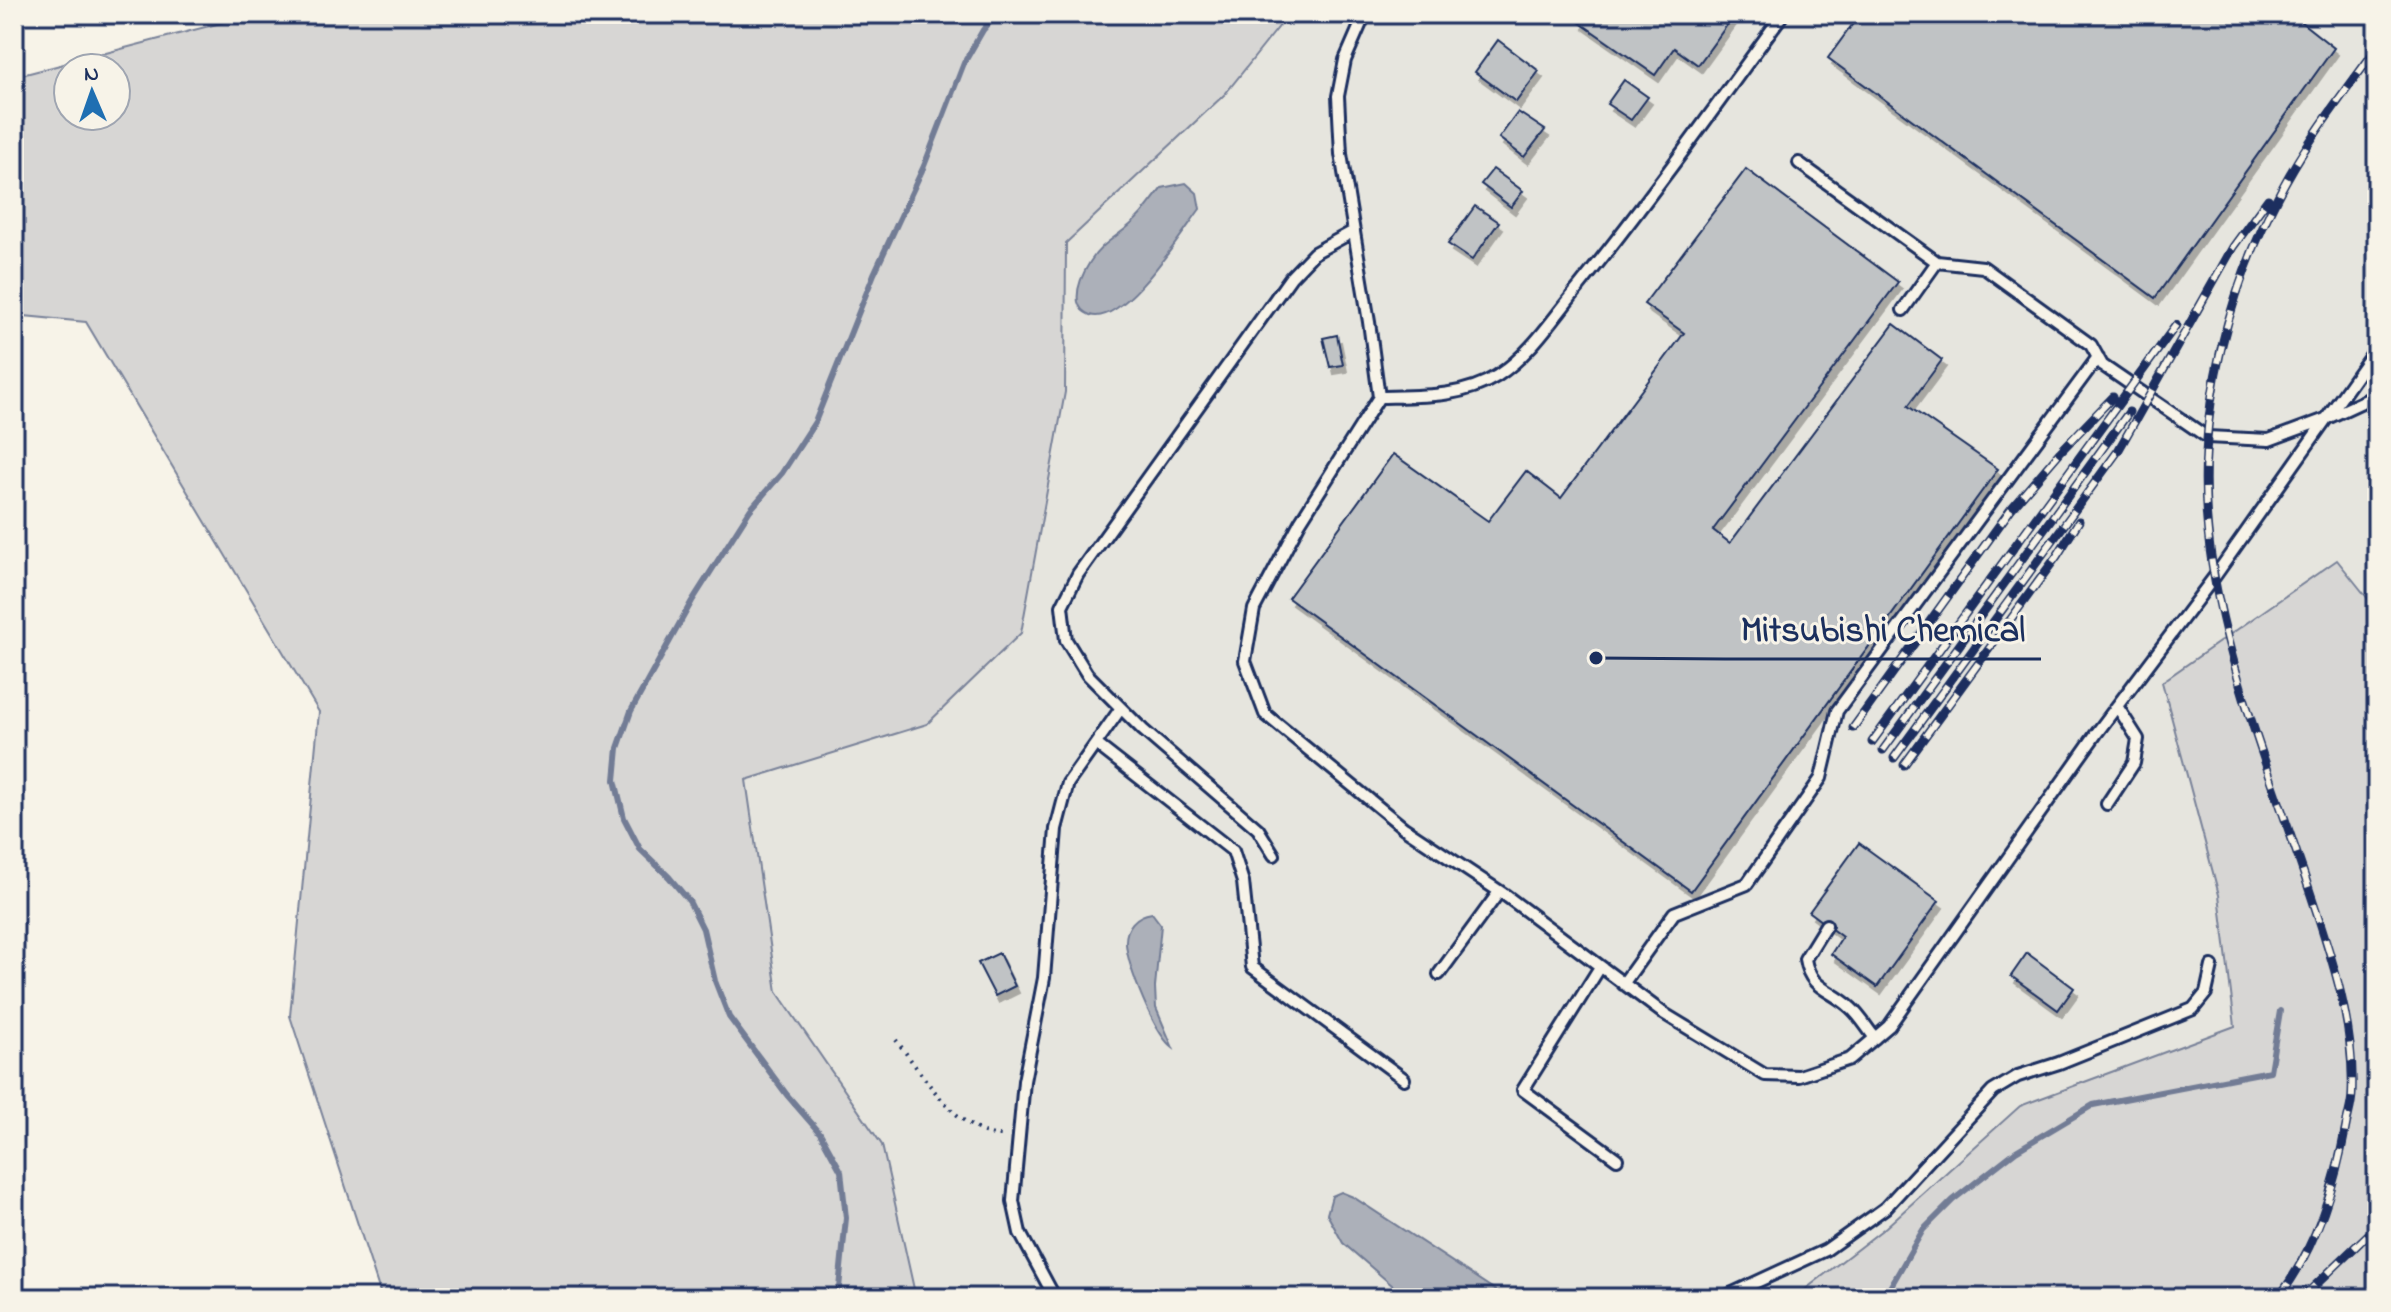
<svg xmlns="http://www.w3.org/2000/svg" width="2391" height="1312" font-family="'Indie Flower',sans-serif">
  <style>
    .built { fill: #e6e5de }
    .green { fill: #d7d6d4; stroke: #798299; stroke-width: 2; fill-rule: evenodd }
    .water { fill: #acb0b9; stroke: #727c95; stroke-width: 2 }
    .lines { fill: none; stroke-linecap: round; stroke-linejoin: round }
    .stream { stroke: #727c95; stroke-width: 6 }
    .building { fill: #c0c3c5; stroke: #1b2f5e; stroke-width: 2; filter: url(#shadow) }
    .lane-casing { stroke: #1b2f5e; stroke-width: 16 }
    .path { stroke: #1b2f5e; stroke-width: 4; stroke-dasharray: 2 6; stroke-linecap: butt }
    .lane { stroke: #f7f3e8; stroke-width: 10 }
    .rail-casing { stroke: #1b2f5e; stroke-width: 9 }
    .rail { stroke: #f7f3e8; stroke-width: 6; stroke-dasharray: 18; stroke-linecap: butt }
    .leader { fill: none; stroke: #1b2f5e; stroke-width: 3 }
    .callout-dot { fill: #1b2f5e; stroke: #f7f3e8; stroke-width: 3 }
    .callout-label { font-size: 36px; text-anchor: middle; font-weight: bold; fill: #1b2f5e; stroke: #f7f3e8; stroke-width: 6; stroke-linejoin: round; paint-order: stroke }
  </style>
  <defs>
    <filter id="shadow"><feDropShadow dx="4" dy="7" stdDeviation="0" flood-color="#0004"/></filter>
  </defs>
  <rect width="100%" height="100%" fill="#f7f3e8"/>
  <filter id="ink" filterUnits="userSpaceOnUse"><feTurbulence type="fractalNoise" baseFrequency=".0125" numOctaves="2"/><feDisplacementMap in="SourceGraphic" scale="16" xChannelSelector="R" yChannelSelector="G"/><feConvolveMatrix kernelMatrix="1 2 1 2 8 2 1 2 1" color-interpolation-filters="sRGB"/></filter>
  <g filter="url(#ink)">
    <path class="built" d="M1289,14H2377V610L2336,560L2220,895L2235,1026L2020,1106L1886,1227L1794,1298H916L882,1145L777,992L745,780L927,724L1021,633L1065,392L1066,243L1225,94Z"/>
    <path class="green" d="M255,14H1289L1225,94L1066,243L1065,392L1021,633L927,724L746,780L777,992L882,1145L916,1298H382L290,1016L319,712L86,322L14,315V77ZM68,68H116V116H68Z
      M2337,560L2377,610V1298H1794L1886,1227L2020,1106L2235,1026L2219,895L2162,682Z"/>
    <path class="water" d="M1186,183L1197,193L1200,209C1182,233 1123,327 1090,315C1083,312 1080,309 1078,302C1076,289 1083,273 1090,262C1101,244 1115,238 1130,225C1143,215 1152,200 1162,188Z
      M1152,913L1161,925L1155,987L1156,1008L1173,1048C1154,1034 1128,967 1126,944C1125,927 1136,915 1152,913Z
      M1341,1192L1353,1197L1495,1290L1502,1298H1407L1343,1243L1327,1214L1332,1196Z"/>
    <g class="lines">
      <path class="stream" d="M2374,894L2377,892
        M838,1298L846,1218L841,1171L820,1133L787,1095L729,1017L715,981L703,929L689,901L669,877L640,849L624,818L615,780L618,748L631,711L692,601L750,510L782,473L815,422L874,274L924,166L964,63L983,30L997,14
        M1884,1298L1923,1230L1953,1200L2016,1151L2093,1105L2270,1071L2280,1011"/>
    </g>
    <path class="building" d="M1585,14H1735L1698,65L1674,48L1655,75L1579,22Z
      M1860,14H2291L2334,48L2155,298L1828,58Z
      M1498,40L1539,71L1516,102L1475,72Z
      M1624,80L1648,97L1631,120L1607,104Z
      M1518,112L1545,130L1524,157L1499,138Z
      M1493,169L1523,191L1511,207L1481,184Z
      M1746,169L1898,282L1713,530L1730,543L1894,324L1942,360L1908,406L1998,469L1691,891L1288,598L1393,454L1488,521L1526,471L1561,498L1684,333L1644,304Z
      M1475,206L1499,222L1472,260L1448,244Z
      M1337,335L1343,365L1330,367L1323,338Z
      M1859,843L1939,901L1877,987L1831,954L1842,937L1809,912Z
      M999,953L1015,986L995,996L978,963Z
      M2027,953L2074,988L2058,1010L2011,976Z"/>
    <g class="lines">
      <g class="lane-casing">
        <path id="lane" d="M1365,14L1345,60L1338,96L1341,154L1369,322L1379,397L1300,522L1254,609L1245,661L1265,714L1404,828L1505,895L1663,1013L1765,1075L1799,1076L1850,1059L1889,1026L2096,734L2215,576L2377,347
          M1799,163L1937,262L1983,267L2091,345L2102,365L2207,437L2269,440L2323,420L2377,395
          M1903,310L1937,262
          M1379,397C1419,396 1462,398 1497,376C1531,354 1554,317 1579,287C1650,199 1716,106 1783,14
          M1096,744L1233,851L1243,882L1252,967L1404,1079
          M2107,804L2134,763L2138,739L2117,706
          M1274,855L1258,829L1143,730L1087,674L1066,640L1062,606L1078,574L1291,277L1314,253L1354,231
          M1826,925L1805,959C1810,990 1831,989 1851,1008C1860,1016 1867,1028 1875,1038
          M1600,967L1523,1090L1617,1159
          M1439,974L1499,892
          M1623,984L1674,913L1747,884L1821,778L1837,711L2098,357
          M1055,1298L1020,1233L1013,1201L1024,1081L1044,978L1056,829L1068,783L1121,708
          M1722,1298L1826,1250L1885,1208L1993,1091L2018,1076L2059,1063L2193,1009L2206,993L2212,966"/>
      </g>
      <path class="path" d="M896,1040C922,1073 958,1136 1004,1136"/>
      <use href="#lane" class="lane"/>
      <g class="rail-casing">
        <path id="rail" d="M1853,728L2011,509L2060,452L2113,397
          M1872,742L2176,325
          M1883,750L2129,412
          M1894,758L2118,451L2233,247L2268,199
          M1904,765L2057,556L2079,521
          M2278,1298C2316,1249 2335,1186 2346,1126C2348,1115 2352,1104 2352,1093C2355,1023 2330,952 2308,886C2263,751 2197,597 2206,453C2211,364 2236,278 2277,198C2304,144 2342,96 2377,48
          M2302,1298L2377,1226"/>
      </g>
      <use href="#rail" class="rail"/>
    </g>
  </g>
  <path class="leader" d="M1596 658L1725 659H2041"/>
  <circle class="callout-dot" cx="1596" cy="658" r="8"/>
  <g class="callout-label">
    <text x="1883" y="641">Mitsubishi Chemical</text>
  </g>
  <rect width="2391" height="1312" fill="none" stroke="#f7f3e8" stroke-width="48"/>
  <rect x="24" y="24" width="2343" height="1264" fill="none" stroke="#1b2f5e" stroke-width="3" filter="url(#ink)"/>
  <g transform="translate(92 92) rotate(358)"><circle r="38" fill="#f7f3e8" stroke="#9fa5b1" stroke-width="2"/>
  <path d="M0-6L14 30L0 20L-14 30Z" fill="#1f6fb2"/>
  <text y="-12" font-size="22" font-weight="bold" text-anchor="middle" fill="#1b2f5e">N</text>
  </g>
</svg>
